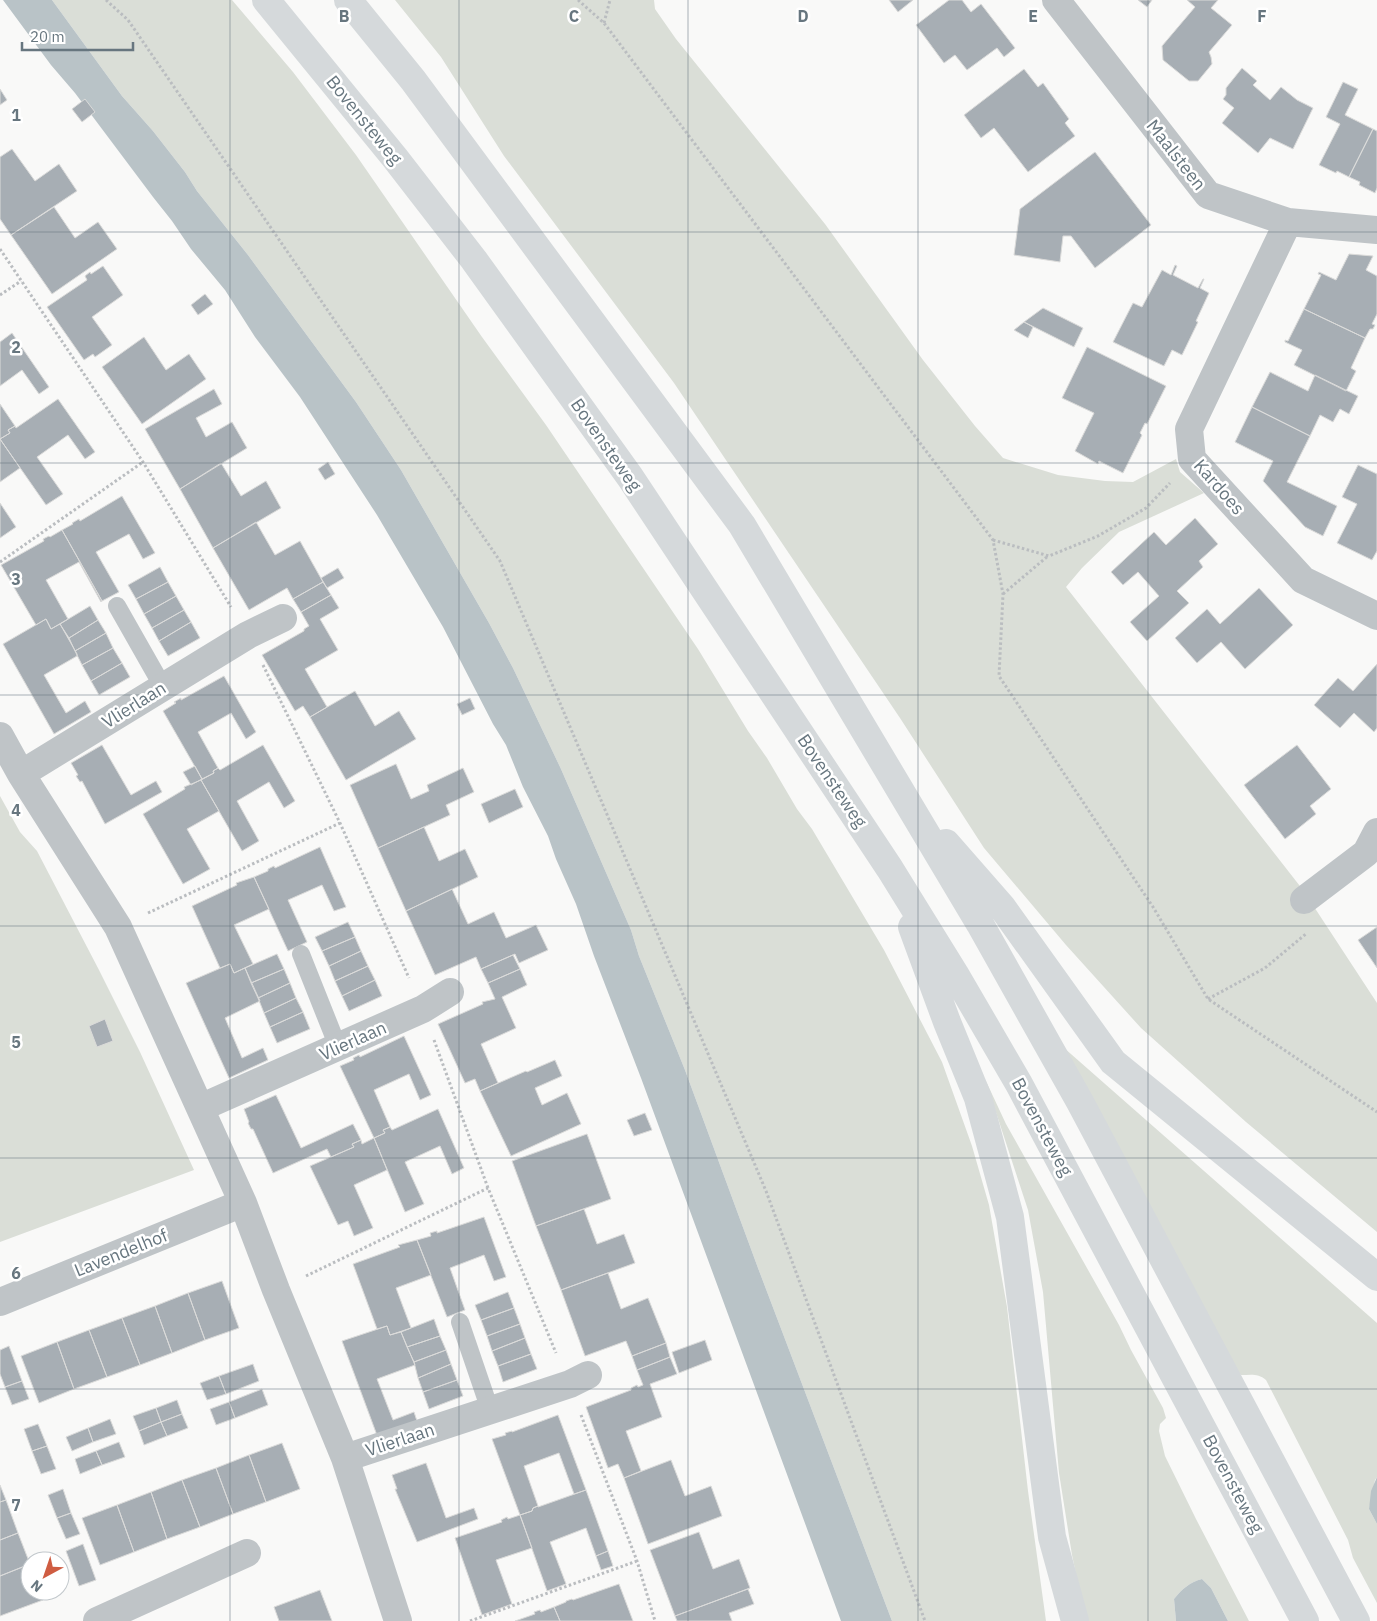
<svg xmlns="http://www.w3.org/2000/svg" width="1377" height="1621" font-family="'IBM Plex Sans',sans-serif">
  <style>
    .green { fill: #daded7 }
    .water { fill: #b9c3c7 }
    .building { fill: #a7aeb4; stroke: #dbdbda }
    .lines { fill: none; stroke-linecap: round; stroke-linejoin: round }
    .path { stroke: #babdc0; stroke-width: 3; stroke-dasharray: 2.5 2.5; stroke-linecap: butt }
    .lane { stroke: #bfc4c7; stroke-width: 18 }
    .street { stroke: #bfc4c7; stroke-width: 28 }
    .secondary { stroke: #d5d9db; stroke-width: 28 }
    .grid { fill: none; stroke: #67767f; stroke-width: 1; stroke-opacity: 0.55 }
    .labels { text-anchor: middle; stroke-width: 5; stroke-linejoin: round; paint-order: stroke }
    .street-label { font-size: 18px; fill: #67767f; stroke: #fff }
    .grid-label { font-size: 16px; text-anchor: middle; font-weight: bold; fill: #67767f; stroke: #fff; stroke-width: 5; stroke-linejoin: round; paint-order: stroke }
  </style>
  <rect width="100%" height="100%" fill="#f9f9f8"/>
  <path class="green" d="M52,0H232L293,72L356,155L482,337L546,425L698,649L748,731L767,758L797,809L812,829L884,950L942,1062L972,1146L989,1205L1007,1307L1028,1491L1046,1621H892L758,1268L685,1070L639,956L631,930L561,769L513,668L489,623L401,470L356,402L248,255L197,191L185,172L153,131L122,96Z
    M395,0H654L655,9L676,39L825,224L923,360L975,426L1003,458L1058,475L1105,481L1133,482L1176,459L1180,472L1204,493L1119,532L1082,568L1066,587L1303,890L1377,1003V1232L1246,1122L1141,1028L1066,945L984,848L900,718L674,383L504,156L441,57Z
    M0,796L20,832L37,851L99,970L140,1052L194,1170L0,1242Z
    M1063,1047L1377,1323V1477L1375,1480L1369,1509L1377,1524V1603L1353,1558L1348,1540L1266,1380C1258,1373 1251,1375 1241,1375L1236,1371Z
    M985,1079L1006,1124L1119,1325L1131,1350L1163,1408L1166,1418L1160,1424L1159,1431L1165,1456L1196,1519L1249,1621H1228L1211,1588L1202,1579C1190,1582 1182,1589 1174,1599L1176,1621H1088L1084,1612L1072,1555L1059,1473L1043,1292L1028,1210Z"/>
  <path class="water" d="M3,0H52L122,96L153,131L185,172L197,191L248,255L356,402L401,470L489,623L513,668L561,769L631,930L639,956L685,1070L758,1268L892,1621H841L641,1078L594,956L576,904L556,859L548,836L523,787L506,745L493,724L443,627L377,515L300,397L255,337L225,290L191,249L172,221L153,197L75,93L51,65Z
    M1377,1477V1524L1369,1509L1371,1491Z
    M1202,1579L1211,1588L1228,1621H1176L1174,1599C1182,1589 1190,1582 1202,1579Z"/>
  <path class="building" d="M889,0H913L898,12Z
    M949,0H962L971,12L981,4L1015,48L1004,57L997,48L967,70L955,55L944,63L916,25Z
    M1138,0H1152L1147,7Z
    M1187,0H1218L1211,8L1232,25L1209,52L1211,57L1212,64L1198,81H1189L1163,60L1162,46L1195,7Z
    M1242,68L1257,81L1253,85L1270,100L1281,87L1297,100L1313,108L1293,149L1270,138L1258,153L1222,123L1234,108L1223,99L1226,95V88Z
    M1024,69L1038,87L1043,83L1069,119L1065,123L1075,136L1028,172L994,128L981,138L964,115Z
    M1343,82L1358,89L1345,115L1373,129L1349,177L1337,171L1336,173L1319,165L1340,124L1326,117Z
    M0,89L7,100L0,105Z
    M85,99L95,112L82,122L72,109Z
    M1373,129L1377,131V188L1375,193L1359,185L1360,182L1349,177Z
    M12,149L35,181L59,164L77,191L11,235L0,219V157Z
    M1095,152L1151,225L1095,268L1071,236H1063L1060,262L1014,255L1020,209Z
    M54,207L75,238L98,222L117,249L52,294L11,235Z
    M1349,254L1373,256L1366,270L1377,276V314L1372,324L1375,325L1373,329H1370L1365,338L1304,309L1321,275L1318,274L1319,272L1336,280Z
    M1175,265L1177,266L1173,275L1198,288L1203,279H1204L1200,288L1209,293L1196,321L1198,322L1182,355L1172,350L1164,366L1113,342L1133,303L1142,307L1162,270L1171,275Z
    M103,266L123,295L92,317L112,345L95,357L93,354L84,360L47,307L87,280L85,276L90,272L91,274Z
    M205,294L213,304L198,315L191,305Z
    M1043,308L1083,328L1074,347L1024,322Z
    M1304,309L1365,338L1351,368L1356,371L1346,391L1294,365L1302,350L1285,342V340L1288,341Z
    M1024,322L1033,327L1028,338L1014,330Z
    M12,333L49,387L39,394L22,370L0,386V342Z
    M144,337L166,370L189,354L206,379L142,424L102,367Z
    M1087,347L1166,386L1147,424L1145,423L1140,433L1142,435L1123,473L1099,461L1098,464L1075,451L1094,413L1062,398Z
    M1270,372L1308,391L1315,375L1358,396L1349,414L1340,409L1333,422L1320,415L1310,436L1252,407Z
    M214,389L222,404L196,418L206,437L232,422L247,448L180,489L145,429Z
    M58,399L95,452L85,459L68,435L37,457L63,494L46,505L0,439L10,433L8,430L15,426L16,428Z
    M0,404L15,426L8,430L10,433L0,439Z
    M1252,407L1310,436L1287,482L1337,506L1323,536L1305,527L1263,481L1273,461L1235,442Z
    M0,439L20,468L0,482Z
    M328,462L335,474L325,480L318,469Z
    M221,463L241,496L266,481L281,508L213,548L180,489Z
    M1358,465L1377,474V551L1372,560L1337,543L1357,504L1342,497Z
    M122,496L155,553L143,559L129,534L96,552L119,592L102,601L62,530L73,524L72,523L79,519L80,521Z
    M0,503L16,527L0,538Z
    M1195,518L1218,544L1199,561L1203,567L1177,591L1189,603L1147,641L1130,622L1159,596L1138,572L1123,585L1111,572L1154,532L1166,545Z
    M256,522L275,555L300,541L323,582L293,599L287,588L249,610L213,548Z
    M62,530L102,601L101,602L79,562L46,580L68,619L51,629L46,619L36,625L1,565L44,541L43,539L49,536L50,537Z
    M160,567L168,582L136,599L128,585Z
    M338,568L344,578L327,588L321,578Z
    M168,582L176,596L144,614L136,599Z
    M323,582L331,595L301,612L293,599Z
    M1259,588L1293,625L1245,669L1221,642L1197,663L1175,638L1207,609L1220,624Z
    M331,595L339,608L320,619L338,650L305,669L327,707L310,717L303,706L295,711L262,655L304,631V629L309,626L301,612Z
    M176,596L184,610L152,628L144,614Z
    M90,606L98,620L69,638L60,624Z
    M184,610L191,622L159,641L152,628Z
    M46,619L51,629L60,624L77,654V656L44,675L66,713L85,701L91,712L54,734L3,644Z
    M98,620L106,633L75,651L69,638Z
    M191,622L200,638L168,656L159,641Z
    M106,633L113,648L82,665L75,651Z
    M113,648L122,663L91,681L82,665Z
    M122,663L130,677L99,695L91,681Z
    M1377,664V728L1374,732L1354,713L1340,728L1314,705L1338,678L1353,691Z
    M224,676L256,732L246,739L231,713L198,732L218,768L213,771L214,773L202,779L163,711L176,703L174,702L181,698V700Z
    M355,691L375,726L399,711L416,739L346,780L310,717Z
    M470,698L475,709L462,715L457,704Z
    M102,745L131,795L156,781L162,792L105,824L82,781L80,782L76,776L78,775L71,763Z
    M263,745L295,801L284,808L269,782L237,801L259,841L242,851L201,780L214,773L213,771L218,768L220,770Z
    M1297,745L1331,789L1310,806L1316,814L1285,839L1244,785Z
    M396,764L411,799L429,791L427,785L463,768L474,792L446,805L450,815L378,848L350,785Z
    M195,766L202,779L191,785L183,772Z
    M201,780L219,811L187,829L210,869L183,884L143,814L185,789L184,787Z
    M515,789L523,807L489,823L481,804Z
    M424,827L439,861L465,849L478,877L406,911L378,848Z
    M320,847L346,907L334,911L322,885L288,900L307,942L288,951L254,877L268,871V869L274,866L275,868Z
    M254,877L269,909L234,925L253,964L234,973L230,964L220,968L192,906L237,885L236,883Z
    M452,889L468,924L494,912L506,938L536,925L548,950L519,963L515,954L481,969L476,957L435,975L406,911Z
    M348,922L355,937L322,951L315,937Z
    M1377,927V968L1358,940Z
    M355,937L361,951L329,966L322,951Z
    M361,951L368,966L335,981L329,966Z
    M277,954L284,969L251,983L245,968Z
    M513,955L520,969L488,983L481,969Z
    M230,964L234,973L245,968L260,1001L225,1018L242,1058L263,1048L268,1060L229,1078L186,983Z
    M368,966L375,980L342,996L335,981Z
    M284,969L290,983L258,998L251,983Z
    M520,969L527,985L502,997L516,1028L481,1044L498,1083L480,1091L475,1079L465,1083L438,1024L483,1004L482,1002L495,999L488,983Z
    M375,980L382,996L349,1011L342,996Z
    M290,983L296,998L264,1013L258,998Z
    M296,998L303,1012L270,1027L264,1013Z
    M303,1012L310,1029L277,1043L270,1027Z
    M105,1019L113,1041L97,1047L89,1026Z
    M404,1036L431,1095L420,1100L409,1074L374,1090L390,1127L383,1130L385,1133L374,1138L340,1066L354,1060L353,1058L359,1055L360,1057Z
    M555,1060L562,1076L535,1088L542,1105L567,1093L581,1124L511,1156L480,1091L526,1071L527,1072Z
    M276,1095L301,1148L353,1124L361,1140L352,1144L354,1147L331,1157L327,1149L273,1173L253,1129H251L248,1123L249,1122L244,1109Z
    M438,1109L464,1168L452,1174L440,1146L405,1162L424,1204L405,1212L374,1138L385,1133L383,1130L390,1127L392,1130Z
    M645,1113L652,1130L634,1136L627,1120Z
    M587,1134L611,1199L536,1226L512,1161Z
    M374,1138L387,1170L354,1185L373,1228L354,1236L348,1221L338,1225L310,1166L354,1147L352,1144L361,1140L362,1144Z
    M584,1209L597,1244L624,1234L635,1263L561,1290L536,1226Z
    M484,1217L506,1277L494,1281L484,1255L450,1268L465,1310L447,1317L417,1240L431,1236L430,1233L437,1231V1233Z
    M417,1240L431,1275L396,1288L411,1328L390,1335L387,1326L377,1329L353,1264L400,1247L398,1245Z
    M608,1273L621,1309L648,1298L666,1343L632,1356L626,1341L585,1356L561,1290Z
    M222,1281L239,1328L205,1340L188,1293Z
    M508,1292L514,1308L481,1320L475,1305Z
    M188,1293L205,1340L172,1353L155,1306Z
    M155,1306L172,1353L140,1365L122,1318Z
    M514,1308L520,1324L487,1336L481,1320Z
    M122,1318L140,1365L107,1377L89,1330Z
    M434,1319L440,1336L407,1347L401,1332Z
    M520,1324L525,1338L492,1351L487,1336Z
    M387,1326L390,1335L401,1332L415,1365L377,1379L393,1420L414,1412L418,1424L378,1438L342,1341Z
    M89,1330L107,1377L74,1389L57,1342Z
    M440,1336L446,1350L414,1362L407,1347Z
    M525,1338L531,1354L498,1366L492,1351Z
    M705,1340L712,1360L679,1373L672,1352Z
    M57,1342L74,1389L39,1403L21,1356Z
    M666,1343L670,1357L637,1370L632,1356Z
    M9,1346L22,1381L5,1387L0,1374V1350Z
    M446,1350L451,1364L418,1378L414,1362Z
    M531,1354L537,1369L503,1382L498,1366Z
    M670,1357L677,1374L650,1384L662,1417L626,1431L641,1471L624,1478L618,1464L608,1468L586,1407L631,1390V1388L637,1385L638,1387L643,1385L637,1370Z
    M253,1364L259,1381L226,1394L219,1376Z
    M451,1364L457,1380L423,1392L418,1378Z
    M219,1376L226,1394L207,1400L200,1383Z
    M457,1380L463,1396L429,1409L423,1392Z
    M22,1381L29,1399L12,1405L5,1387Z
    M262,1389L268,1405L235,1418L229,1402Z
    M177,1400L182,1414L161,1422L156,1408Z
    M229,1402L235,1418L216,1425L210,1409Z
    M156,1408L161,1422L139,1431L133,1416Z
    M182,1414L188,1428L167,1436L161,1422Z
    M558,1415L586,1490L574,1494L559,1453L524,1466L538,1506L533,1508L532,1511L520,1515L492,1439L506,1435L505,1433L512,1431V1432Z
    M110,1419L116,1434L93,1442L88,1428Z
    M161,1422L167,1436L144,1445L139,1431Z
    M38,1424L47,1446L32,1451L24,1429Z
    M88,1428L93,1442L72,1451L66,1437Z
    M119,1442L125,1457L102,1465L96,1451Z
    M282,1443L300,1489L266,1502L249,1455Z
    M47,1446L56,1469L41,1474L32,1451Z
    M96,1451L102,1465L80,1474L75,1459Z
    M249,1455L266,1502L233,1514L216,1468Z
    M671,1460L685,1496L711,1486L722,1516L648,1544L624,1478Z
    M426,1463L446,1518L474,1508L478,1519L417,1542L395,1489H397L392,1475Z
    M216,1468L233,1514L200,1527L182,1480Z
    M182,1480L200,1527L167,1539L151,1492Z
    M0,1485L6,1500L0,1502Z
    M63,1489L71,1513L57,1518L48,1495Z
    M586,1490L608,1551L596,1556L586,1528L550,1542L566,1584L547,1591L520,1515L532,1511L533,1508L538,1506V1507Z
    M151,1492L167,1539L134,1552L117,1505Z
    M6,1500L18,1533L0,1540V1502Z
    M117,1505L134,1552L100,1565L82,1518Z
    M71,1513L80,1534L66,1539L57,1518Z
    M520,1515L532,1548L496,1560L512,1604L482,1615L455,1538L502,1522L501,1520L507,1517L508,1519Z
    M699,1532L713,1569L739,1559L750,1588L675,1616L650,1550Z
    M18,1533L30,1564L0,1576V1540Z
    M83,1544L96,1580L79,1586L66,1551Z
    M608,1551L613,1566L601,1570L596,1556Z
    M30,1564V1591H40L43,1600L0,1616V1576Z
    M619,1584L633,1621H560L554,1607L566,1602V1601L572,1599L573,1600Z
    M748,1589L754,1604L729,1613L732,1621H677L675,1616Z
    M320,1590L332,1621H279L274,1607Z
    M554,1607L560,1621H515L535,1614L534,1612L540,1610L541,1612Z"/>
  <g class="lines">
    <path class="path" d="M106,0L128,20L500,561L766,1191L925,1621
      M578,0L604,23L993,540L1003,594L999,676L1153,907L1208,999L1377,1112
      M604,23L610,0
      M0,249L143,462L231,607
      M0,295L21,281
      M993,540L1049,556L1098,536L1146,508L1170,483
      M0,562L143,462
      M1003,594L1048,556
      M263,665L340,823L409,978
      M148,913L340,823
      M1208,999L1265,968L1307,933
      M434,1040L488,1188L556,1353
      M306,1276L488,1188
      M581,1415L637,1561L655,1621
      M470,1621L637,1561"/>
    <path class="lane" d="M117,606L163,687
      M301,954L338,1047
      M460,1322L490,1410"/>
    <path class="street" d="M1056,0L1208,195L1288,222L1377,230
      M1288,222L1189,429L1192,459L1303,580L1377,616
      M0,736L21,774L118,927L200,1108L243,1203L276,1290L345,1458L398,1621
      M21,774L248,635L283,618
      M1304,900L1366,853L1377,832
      M200,1108L423,1009L450,992
      M0,1302L243,1203
      M345,1458L570,1384L588,1375
      M97,1621L247,1553"/>
    <path class="secondary" d="M266,0L395,158L474,260L630,477L890,869L955,974L1019,1084L1305,1621
      M348,0L413,80L742,525L980,924L1080,1102L1356,1621
      M946,843L1002,907L1113,1062L1377,1277
      M912,927L947,1022L978,1098L1010,1217L1052,1537L1075,1621"/>
  </g>
  <path class="grid" d="M230,0V1621M459,0V1621M688,0V1621M918,0V1621M1148,0V1621M0,232H1377M0,463H1377M0,695H1377M0,926H1377M0,1158H1377M0,1389H1377"/>
  <g class="labels">
    <g class="street-label">
      <text transform="translate(364 120) rotate(51)" y="6">Bovensteweg</text>
      <text transform="translate(1176 155) rotate(52)" y="6">Maalsteen</text>
      <text transform="translate(606 445) rotate(55)" y="6">Bovensteweg</text>
      <text transform="translate(1219 487) rotate(49)" y="6">Kardoes</text>
      <text transform="translate(134 705) rotate(-32)" y="6">Vlierlaan</text>
      <text transform="translate(832 781) rotate(56)" y="6">Bovensteweg</text>
      <text transform="translate(353 1041) rotate(-24)" y="6">Vlierlaan</text>
      <text transform="translate(1042 1127) rotate(62)" y="6">Bovensteweg</text>
      <text transform="translate(121 1253) rotate(-22)" y="6">Lavendelhof</text>
      <text transform="translate(400 1440) rotate(-18)" y="6">Vlierlaan</text>
      <text transform="translate(1233 1484) rotate(62)" y="6">Bovensteweg</text>
    </g>
  </g>
  <g class="grid-label">
    <text x="344" y="22">B</text>
    <text x="574" y="22">C</text>
    <text x="803" y="22">D</text>
    <text x="1033" y="22">E</text>
    <text x="1262" y="22">F</text>
    <text x="16" y="121">1</text>
    <text x="16" y="353">2</text>
    <text x="16" y="585">3</text>
    <text x="16" y="816">4</text>
    <text x="16" y="1048">5</text>
    <text x="16" y="1279">6</text>
    <text x="16" y="1511">7</text>
  </g>
  <g transform="translate(45 1576) rotate(220)"><circle r="24" fill="#ffffff" stroke="#c2c8cc"/>
  <path d="M0-4L9 19L0 12L-9 19Z" fill="#cf5d42"/>
  <text y="-8" font-size="14" font-weight="bold" text-anchor="middle" fill="#67767f">N</text>
  </g>
  <path d="M22 42v8h111v-8" fill="none" stroke="#67767f" stroke-width="2.5"/>
  <text x="30" y="42" font-size="15" fill="#67767f" stroke="#ffffff" stroke-width="4" paint-order="stroke">20 m</text>
</svg>
